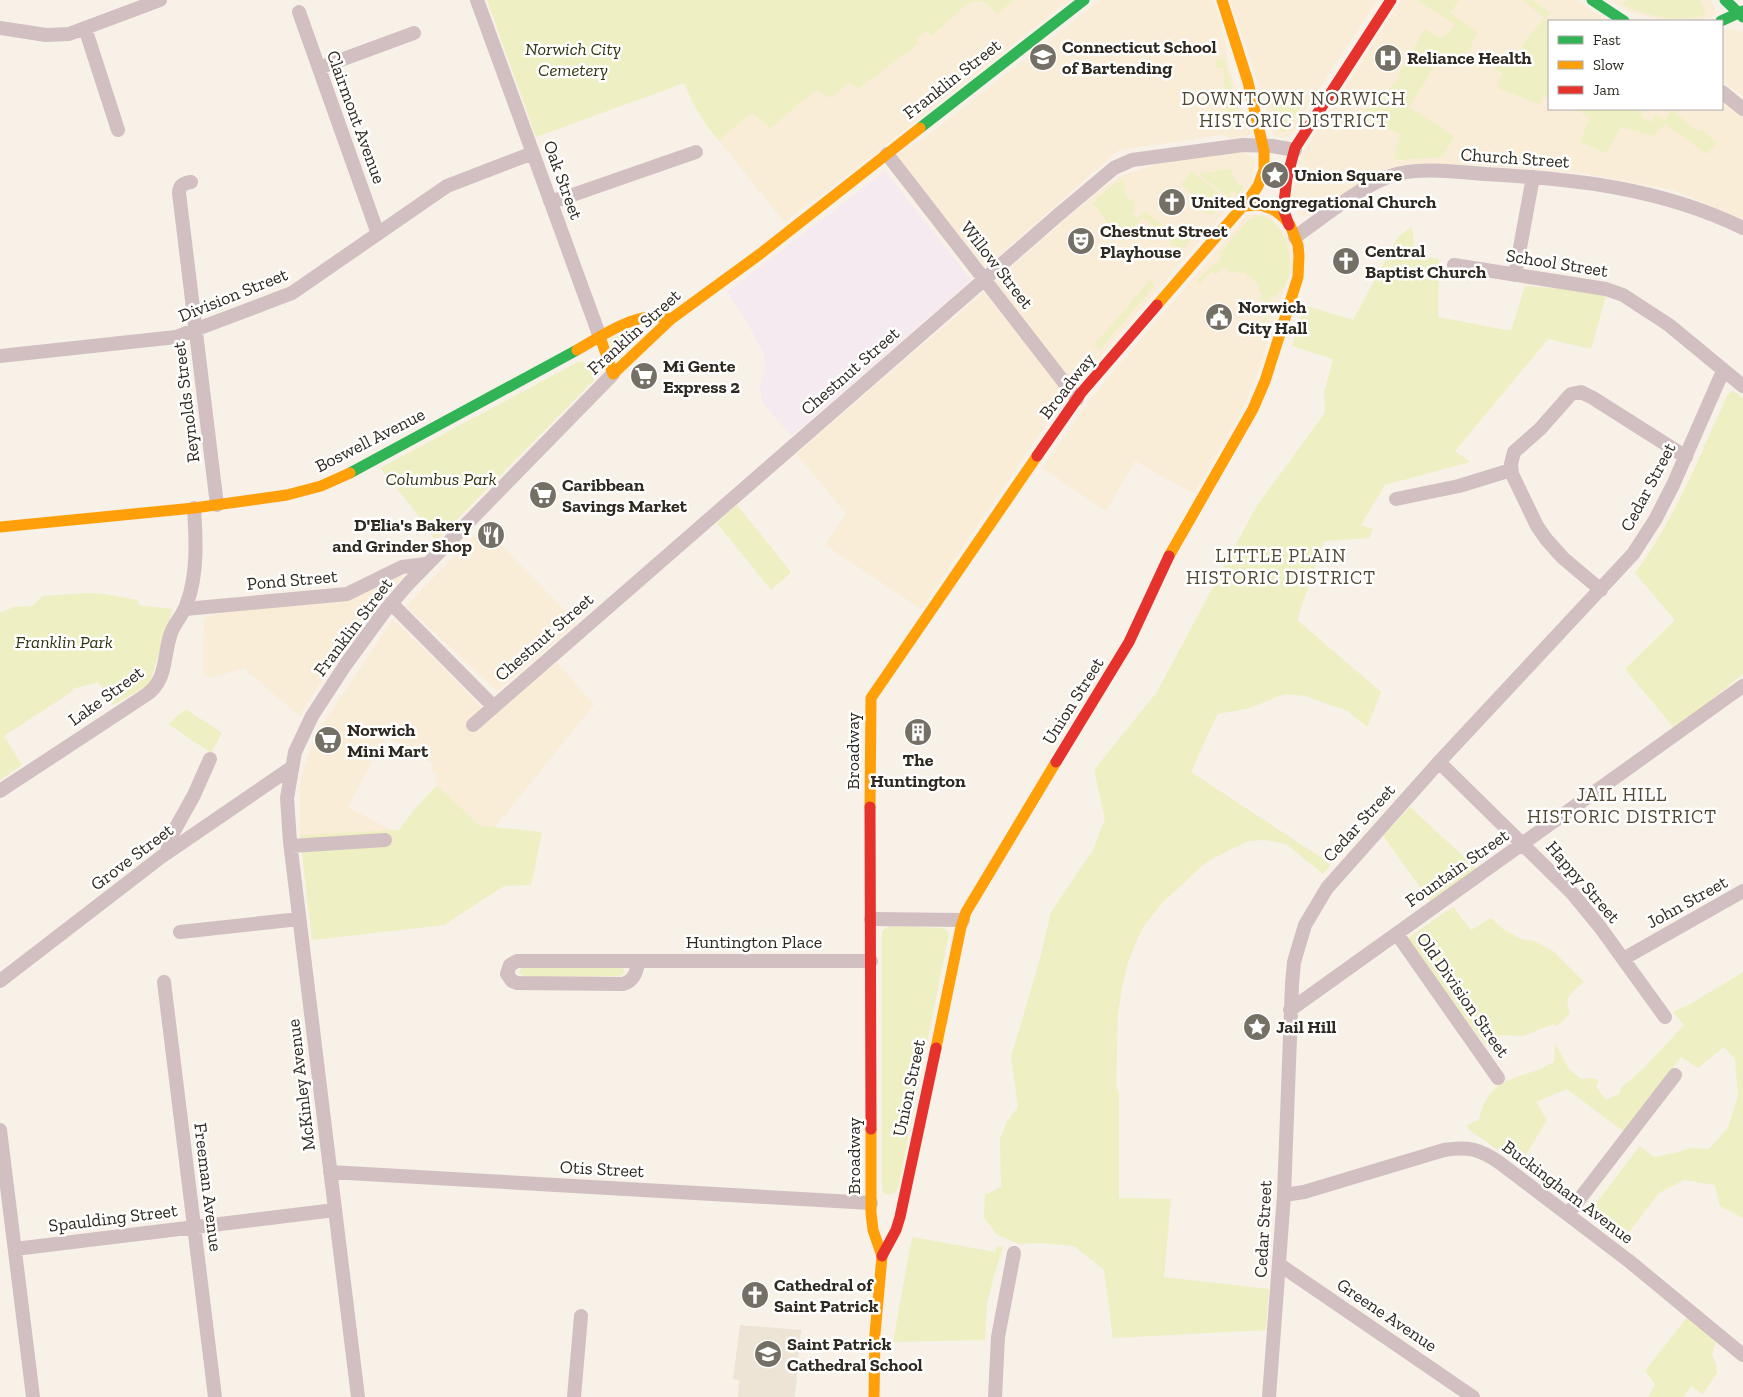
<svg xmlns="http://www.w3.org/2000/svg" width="1743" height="1397" font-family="'Zilla Slab',serif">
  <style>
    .built { fill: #f9edd7 }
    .industrial { fill: #f5eaf0 }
    .education { fill: #eee4d5 }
    .green { fill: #eeefc2 }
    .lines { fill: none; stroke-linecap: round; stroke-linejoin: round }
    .street { stroke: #d2bfc1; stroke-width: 14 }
    .fast { stroke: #30b455; stroke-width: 11 }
    .slow { stroke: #ff9f0a; stroke-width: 11 }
    .jam { stroke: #e5322d; stroke-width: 11 }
    .labels { text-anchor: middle; stroke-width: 5; stroke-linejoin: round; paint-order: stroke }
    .poi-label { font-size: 18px; font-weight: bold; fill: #2f2a21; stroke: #fff; text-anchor: start }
    .park-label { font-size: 18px; font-style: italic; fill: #32350f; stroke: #fff }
    .street-label { font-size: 18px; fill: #2f2a21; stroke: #fff }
    .neighbourhood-label { font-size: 19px; letter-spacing: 1px; fill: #524733; stroke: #fff }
  </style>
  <rect width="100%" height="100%" fill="#f7f1e7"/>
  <path class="built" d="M897,0H1069L840,181L784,222L705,123L694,105Z
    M1100,0H1213L1221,23L1229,67L1244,113L1251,120L1252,133L1247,136L1231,138L1221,135L1119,150L988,265L982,266L981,262L901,162L898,154L922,140Z
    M1230,0H1378L1303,113L1301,125L1290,136L1281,138L1274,135L1269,128L1266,119V105Z
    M1401,0H1576L1608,21H1549V109H1722V100L1743,117V219L1673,190L1582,173L1476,165L1409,164L1392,167L1377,173L1311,215L1303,216L1299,214L1292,207V196L1303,153Z
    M1610,0H1710L1717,12L1714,16L1698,21H1666L1630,12Z
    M1731,29L1743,32V97L1722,81V30Z
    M1243,152L1251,155L1255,162L1251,184L1220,217L1084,376L1078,379L1068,376L995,283V281L1096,193L1121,176L1154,165L1158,161Z
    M1249,214L1269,215L1289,239L1294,266L1283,292L1260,367L1242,410L1194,494L1135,461L1106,511L1042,468L1095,393L1245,217Z
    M983,293H985L1066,395L921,609L825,545L846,513L796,454Z
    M483,526L577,623L497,691L407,607V605Z
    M402,574L403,577L362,620L299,716L244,668L211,678L203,674L204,618L218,612L341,599Z
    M393,619L445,669L482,708L469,722L477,731L557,662L594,705L495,827L484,826L482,829L434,781L438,775L431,769L434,764L386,736L348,807L393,831L300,835V782L312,745L324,722Z"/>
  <path class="industrial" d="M885,171L971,280L792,436L771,413L762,400L760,387L765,368L764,354L743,315L727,292Z"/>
  <path class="education" d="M740,1325L801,1330L795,1397H738L739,1380L733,1379Z"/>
  <path class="green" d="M487,0H1014L997,14L985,2L977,1L966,5L931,36L927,31L916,40L919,43L859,88L849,83L830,98L817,89L770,128L752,112L719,141L705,123L694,105L684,83L536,137Z
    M1416,0H1459L1450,13L1477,32L1469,51L1466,50L1461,60L1453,59L1443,54L1409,107L1454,136L1443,157L1395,160V153L1400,134L1380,126L1363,115L1374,98L1376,99L1378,96L1383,99L1393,84L1394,85L1400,76L1398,75L1425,29L1442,39L1456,25Z
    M1522,0H1533L1550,13L1545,20L1549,23V99L1543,96L1540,104L1498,88L1499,79L1503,74L1494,68L1505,54L1513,59L1544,17Z
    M1626,0H1700L1706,14C1677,24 1649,16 1623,5Z
    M1220,58L1224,59L1241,118L1237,121L1234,129H1228L1223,68H1216V60H1220Z
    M1285,94L1302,105L1286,131L1280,132L1270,100Z
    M1574,109H1642L1641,117L1648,121H1652L1656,115L1665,120L1672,110L1698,131L1701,129L1717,143L1707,154L1665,124L1654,136L1621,127L1606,153L1580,142L1590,117Z
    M1231,169L1236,182L1244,187L1238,196L1236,195L1237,193L1233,190L1229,194L1233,198L1234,197L1236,199L1233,201L1200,175L1201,173Z
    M1192,171L1219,193L1218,194L1221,199V205L1212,215L1202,211L1209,202L1199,194L1196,197L1181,184Z
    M1123,178L1126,197L1130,201L1132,199L1135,202L1133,205L1135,210L1132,214L1138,219L1145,211L1167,229L1165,231L1175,239L1184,229L1194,236L1185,247L1183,248L1171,245V241L1143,217L1123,241L1121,240L1093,204L1099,196Z
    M1256,216C1283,214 1294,258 1288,279C1286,285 1280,290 1277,295L1270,298C1272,313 1269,320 1259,331L1256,328L1265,317L1261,313L1267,305L1259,298L1263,294L1258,290L1260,287L1257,284L1258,283L1243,272L1240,274L1235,270L1232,273L1223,266L1216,275L1211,271L1200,284L1197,281L1211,266L1220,261V253L1247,221Z
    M1412,227L1415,255L1439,259L1438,317L1511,331L1525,286L1607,292L1591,349L1548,339L1455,451L1470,462L1385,485L1361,525L1373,529L1369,538L1324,541L1297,620L1381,692L1367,727L1348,711L1305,696L1284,694L1250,708L1218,714L1215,719L1191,772L1331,864L1323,874L1286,844L1265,840L1249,841L1219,855L1203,865L1162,903L1143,927L1137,940L1128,962L1122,988L1118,1014L1116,1085L1119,1093V1198L1171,1199L1164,1277L1269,1289L1266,1330L1113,1338L1104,1270L1074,1246L1040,1243L1019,1244L997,1235L984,1217L985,1195L1001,1187L1000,1139L1006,1123L1018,1107L1011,1057L1040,959L1051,912L1093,850L1105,819L1094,770L1157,692L1256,507L1325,413L1324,393L1333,359L1292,346L1304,305L1353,320L1398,237Z
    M1150,280L1155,285L1101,348L1099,349L1094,345Z
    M644,326L622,351L618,352L612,349L610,338Z
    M578,362C589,362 598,371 593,381L436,541L415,511L380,468Z
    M1733,391L1743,398V674L1675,729L1625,669L1675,620L1635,573C1674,521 1701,453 1728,394Z
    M737,505L791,572L771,590L717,523Z
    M89,593L105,594L138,600L139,605L173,609L149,685L113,705L98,682L72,689L73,691L4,736L22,765L0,780V613L14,607L32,606L43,596Z
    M186,709L222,733L211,753L168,724Z
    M437,785L482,828L484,826L542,832L531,885L504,886L444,925L312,940L300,835L399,830L414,810Z
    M1410,807L1477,869L1431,902L1383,836Z
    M1453,907L1471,930L1491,918L1503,929L1521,939L1534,941L1553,951L1584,982C1571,993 1563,996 1570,1014L1557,1026L1553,1024L1524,1036L1502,1035L1486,1046L1439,984L1408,938Z
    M890,926L944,928L949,933L898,1188L894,1193L888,1195L883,1193L882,1186V932L884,929Z
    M522,966L620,967L623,968L625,972L621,976L525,977L519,973Z
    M1743,972V1218L1720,1206L1715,1185L1684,1180L1659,1193L1623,1240L1588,1214L1640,1146L1654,1157L1680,1152L1690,1148L1709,1149L1728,1128L1738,1096L1735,1059L1724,1047L1698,1068L1681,1057L1624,1132L1567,1089L1536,1102L1547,1120L1529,1149L1522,1167L1468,1129L1467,1125L1479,1120C1490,1072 1521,1082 1554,1062L1555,1043L1569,1069L1581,1079L1593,1078L1599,1081L1596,1087L1606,1100L1619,1094L1621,1088L1644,1068L1684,1025L1673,1012L1689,1005Z
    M912,1237L995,1252L997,1246L1003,1247L994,1276L987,1303L985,1340L893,1342Z
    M1688,1316L1716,1341L1712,1355L1716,1364L1717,1373L1703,1394L1691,1386L1683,1397H1648L1655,1384L1645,1371Z"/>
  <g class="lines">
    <path class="street" d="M477,0L600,337
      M299,12L378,234
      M0,28L46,35L69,34L160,0
      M85,28L118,130
      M319,68L414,33
      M1722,92L1743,109
      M887,154L1077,399
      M191,182C184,183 179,185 179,193L217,505
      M550,201L561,199L696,152
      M1295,237C1324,217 1368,179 1402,173C1424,168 1462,172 1485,174C1575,179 1661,188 1743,228
      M1454,265L1606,289L1623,295L1669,325L1743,386
      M1515,275L1533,177
      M0,356L176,337L292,293L447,186L533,153
      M1396,499L1459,486L1511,470
      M1601,590L1563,558L1546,539L1537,526L1512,474L1511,464L1514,452L1540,429L1571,394L1581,392L1593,398L1686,457
      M391,603L493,706
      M185,609L347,594L402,567L426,564
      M473,725L1057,216L1114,168L1132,160L1243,145L1272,146L1295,150
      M1439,762L1572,893L1600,927L1665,1017
      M0,791L146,695C168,680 163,655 171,633C175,622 184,614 187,603C198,573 196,539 194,508
      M291,846L385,840
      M167,853L169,840L194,795L210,759
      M871,919L963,920
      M180,932L299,919
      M1397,934L1498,1078
      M1623,959L1743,891
      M638,961C637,972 634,981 623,984L517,983L512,981L507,974L510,965L517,961H871
      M0,981L161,857L291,768
      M164,982L215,1397
      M1290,1010L1743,686
      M0,1130L33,1397
      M330,1172L871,1203
      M1284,1195L1304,1192L1444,1150C1468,1146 1480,1149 1500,1163L1629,1261L1743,1355
      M1568,1214L1675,1075
      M15,1249L335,1210
      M1280,1265L1473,1397
      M358,1397L290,842L287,798L295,752L312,716L346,664L384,612L407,585L613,374
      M574,1397L581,1316
      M995,1397L998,1337L1014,1253
      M1269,1397L1284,1195L1292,984L1294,962L1305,925L1327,888L1439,762L1633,554L1655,520L1673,485L1723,371"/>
    <path class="fast" d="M1592,0L1624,21
      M1725,0L1743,17
      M1721,21L1743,11
      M920,128L1084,0
      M350,473L577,350"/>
    <path class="slow" d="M1157,305L1249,199L1258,186L1264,170V151L1248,82L1222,0
      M600,337L613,374L671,319L760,254L920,128
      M577,350C604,335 638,309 671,319
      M0,527L194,508L287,495L321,486L350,473
      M1169,556L1253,409L1265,381L1298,277L1299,256L1298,245L1290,225L1283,217L1274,210L1261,205L1244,206
      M870,807L871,698L1037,456
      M936,1048L961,927L966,912L1056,762
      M871,1129V1213L873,1230L882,1256L875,1334L874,1397"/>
    <path class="jam" d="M1289,225L1284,211V202L1287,178L1295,148L1391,0
      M1037,456L1081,393L1157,305
      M1056,762L1129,642L1169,556
      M870,807L871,1129
      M882,1256L896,1230L900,1217L936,1048"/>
  </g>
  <defs>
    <g id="school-disc" transform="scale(1.4375)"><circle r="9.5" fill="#757066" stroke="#fff"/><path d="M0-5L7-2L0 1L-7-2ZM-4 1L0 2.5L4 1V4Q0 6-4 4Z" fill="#fff"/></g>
    <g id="hospital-disc" transform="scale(1.4375)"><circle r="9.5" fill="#757066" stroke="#fff"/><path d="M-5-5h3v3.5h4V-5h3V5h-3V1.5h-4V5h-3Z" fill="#fff"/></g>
    <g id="sight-disc" transform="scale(1.4375)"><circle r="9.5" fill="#757066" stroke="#fff"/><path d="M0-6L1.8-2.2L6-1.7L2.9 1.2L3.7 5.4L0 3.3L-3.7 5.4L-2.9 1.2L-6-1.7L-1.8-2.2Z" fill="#fff"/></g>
    <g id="church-disc" transform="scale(1.4375)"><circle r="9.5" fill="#757066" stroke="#fff"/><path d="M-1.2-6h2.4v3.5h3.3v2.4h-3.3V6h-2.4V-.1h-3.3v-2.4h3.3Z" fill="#fff"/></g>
    <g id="theatre-disc" transform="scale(1.4375)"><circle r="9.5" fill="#757066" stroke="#fff"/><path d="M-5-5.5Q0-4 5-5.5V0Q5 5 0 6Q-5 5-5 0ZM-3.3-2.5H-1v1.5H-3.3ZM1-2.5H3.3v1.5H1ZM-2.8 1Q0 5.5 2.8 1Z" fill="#fff"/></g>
    <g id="civic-disc" transform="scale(1.4375)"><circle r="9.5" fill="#757066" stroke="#fff"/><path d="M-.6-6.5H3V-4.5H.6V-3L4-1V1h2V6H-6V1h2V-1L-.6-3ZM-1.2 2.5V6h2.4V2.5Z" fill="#fff"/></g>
    <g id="supermarket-disc" transform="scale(1.4375)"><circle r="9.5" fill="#757066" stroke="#fff"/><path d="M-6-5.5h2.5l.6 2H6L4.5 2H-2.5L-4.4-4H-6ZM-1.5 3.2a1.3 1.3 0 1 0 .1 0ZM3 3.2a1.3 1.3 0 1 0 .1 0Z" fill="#fff"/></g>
    <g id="restaurant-disc" transform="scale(1.4375)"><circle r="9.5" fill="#757066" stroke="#fff"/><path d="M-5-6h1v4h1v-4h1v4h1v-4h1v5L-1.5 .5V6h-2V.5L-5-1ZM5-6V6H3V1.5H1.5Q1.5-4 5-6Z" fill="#fff"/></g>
    <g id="building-disc" transform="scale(1.4375)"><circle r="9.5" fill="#757066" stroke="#fff"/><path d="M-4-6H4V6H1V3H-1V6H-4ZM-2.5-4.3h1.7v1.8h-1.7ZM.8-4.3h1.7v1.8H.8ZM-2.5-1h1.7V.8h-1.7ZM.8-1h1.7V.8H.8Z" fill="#fff"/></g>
  </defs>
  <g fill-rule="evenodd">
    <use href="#school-disc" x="1043" y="57"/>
    <use href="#hospital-disc" x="1388" y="58"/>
    <use href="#sight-disc" x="1275" y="175"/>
    <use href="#church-disc" x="1172" y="202"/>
    <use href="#theatre-disc" x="1081" y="241"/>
    <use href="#church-disc" x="1346" y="261"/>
    <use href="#civic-disc" x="1219" y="317"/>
    <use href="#supermarket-disc" x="644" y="376"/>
    <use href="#supermarket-disc" x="543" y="495"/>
    <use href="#restaurant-disc" x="491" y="535"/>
    <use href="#building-disc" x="918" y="732"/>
    <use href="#supermarket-disc" x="328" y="740"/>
    <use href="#sight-disc" x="1257" y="1027"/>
    <use href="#church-disc" x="755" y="1295"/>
    <use href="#school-disc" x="768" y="1354"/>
  </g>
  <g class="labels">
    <g class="poi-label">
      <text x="1062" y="53">Connecticut School<tspan x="1062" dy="21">of Bartending</tspan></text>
      <text x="1407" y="64">Reliance Health</text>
      <text x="1294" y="181">Union Square</text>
      <text x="1191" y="208">United Congregational Church</text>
      <text x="1100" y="237">Chestnut Street<tspan x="1100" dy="21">Playhouse</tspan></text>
      <text x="1365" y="257">Central<tspan x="1365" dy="21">Baptist Church</tspan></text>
      <text x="1238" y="313">Norwich<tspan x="1238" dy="21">City Hall</tspan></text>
      <text x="663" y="372">Mi Gente<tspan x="663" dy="21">Express 2</tspan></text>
      <text x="562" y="491">Caribbean<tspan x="562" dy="21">Savings Market</tspan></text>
      <text x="472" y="531" text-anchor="end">D'Elia's Bakery<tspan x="472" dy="21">and Grinder Shop</tspan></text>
      <text x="347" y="736">Norwich<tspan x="347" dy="21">Mini Mart</tspan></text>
      <text x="918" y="766" text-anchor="middle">The<tspan x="918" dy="21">Huntington</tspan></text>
      <text x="1276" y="1033">Jail Hill</text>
      <text x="774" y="1291">Cathedral of<tspan x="774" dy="21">Saint Patrick</tspan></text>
      <text x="787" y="1350">Saint Patrick<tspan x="787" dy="21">Cathedral School</tspan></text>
    </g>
    <g class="park-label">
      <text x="573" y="55">Norwich City<tspan x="573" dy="21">Cemetery</tspan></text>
      <text x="441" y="485">Columbus Park</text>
      <text x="64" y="648">Franklin Park</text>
    </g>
    <g class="street-label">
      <text transform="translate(952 79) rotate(-38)" y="6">Franklin Street</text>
      <text transform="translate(356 117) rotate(70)" y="6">Clairmont Avenue</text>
      <text transform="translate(1515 158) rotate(4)" y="6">Church Street</text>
      <text transform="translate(563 180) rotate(70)" y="6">Oak Street</text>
      <text transform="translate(1557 263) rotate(9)" y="6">School Street</text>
      <text transform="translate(997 265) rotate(52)" y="6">Willow Street</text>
      <text transform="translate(233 295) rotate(-22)" y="6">Division Street</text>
      <text transform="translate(634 332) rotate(-42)" y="6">Franklin Street</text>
      <text transform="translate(850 371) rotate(-41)" y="6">Chestnut Street</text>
      <text transform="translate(1067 386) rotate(-52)" y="6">Broadway</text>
      <text transform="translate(186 402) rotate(-97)" y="6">Reynolds Street</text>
      <text transform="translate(370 440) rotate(-27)" y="6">Boswell Avenue</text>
      <text transform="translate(1648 487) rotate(-62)" y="6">Cedar Street</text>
      <text transform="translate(292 580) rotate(-5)" y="6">Pond Street</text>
      <text transform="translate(353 627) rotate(-53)" y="6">Franklin Street</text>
      <text transform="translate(544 637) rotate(-41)" y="6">Chestnut Street</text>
      <text transform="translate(106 696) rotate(-36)" y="6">Lake Street</text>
      <text transform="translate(1073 701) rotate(-58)" y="6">Union Street</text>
      <text transform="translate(853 751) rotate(-90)" y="6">Broadway</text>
      <text transform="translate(1359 823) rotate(-48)" y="6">Cedar Street</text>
      <text transform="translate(132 857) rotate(-37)" y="6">Grove Street</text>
      <text transform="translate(1457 868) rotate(-35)" y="6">Fountain Street</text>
      <text transform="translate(1583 882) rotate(49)" y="6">Happy Street</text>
      <text transform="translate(1687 902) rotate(-29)" y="6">John Street</text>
      <text x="754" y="948">Huntington Place</text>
      <text transform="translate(1463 995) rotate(55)" y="6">Old Division Street</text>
      <text transform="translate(301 1085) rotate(-97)" y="6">McKinley Avenue</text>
      <text transform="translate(909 1088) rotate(-78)" y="6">Union Street</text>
      <text transform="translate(854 1156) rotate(-90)" y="6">Broadway</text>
      <text transform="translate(602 1169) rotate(3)" y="6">Otis Street</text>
      <text transform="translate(208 1187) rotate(83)" y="6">Freeman Avenue</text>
      <text transform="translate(1568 1192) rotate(37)" y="6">Buckingham Avenue</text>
      <text transform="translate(113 1218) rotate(-7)" y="6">Spaulding Street</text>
      <text transform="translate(1263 1229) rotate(-87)" y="6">Cedar Street</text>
      <text transform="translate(1387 1315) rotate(34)" y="6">Greene Avenue</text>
    </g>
    <g class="neighbourhood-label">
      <text x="1294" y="105">DOWNTOWN NORWICH<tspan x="1294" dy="22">HISTORIC DISTRICT</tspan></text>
      <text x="1281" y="562">LITTLE PLAIN<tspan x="1281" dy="22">HISTORIC DISTRICT</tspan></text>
      <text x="1622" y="801">JAIL HILL<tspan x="1622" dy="22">HISTORIC DISTRICT</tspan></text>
    </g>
  </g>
  <rect x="1548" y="20" width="175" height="90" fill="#ffffff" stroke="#acaaa6"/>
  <rect x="1558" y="36" width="25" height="8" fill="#30b455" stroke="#acaaa6"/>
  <text x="1593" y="45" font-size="15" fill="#2f2a21">Fast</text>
  <rect x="1558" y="61" width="25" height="8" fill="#ff9f0a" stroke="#acaaa6"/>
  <text x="1593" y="70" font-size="15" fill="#2f2a21">Slow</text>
  <rect x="1558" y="86" width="25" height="8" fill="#e5322d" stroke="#acaaa6"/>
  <text x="1593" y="95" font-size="15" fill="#2f2a21">Jam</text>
</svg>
